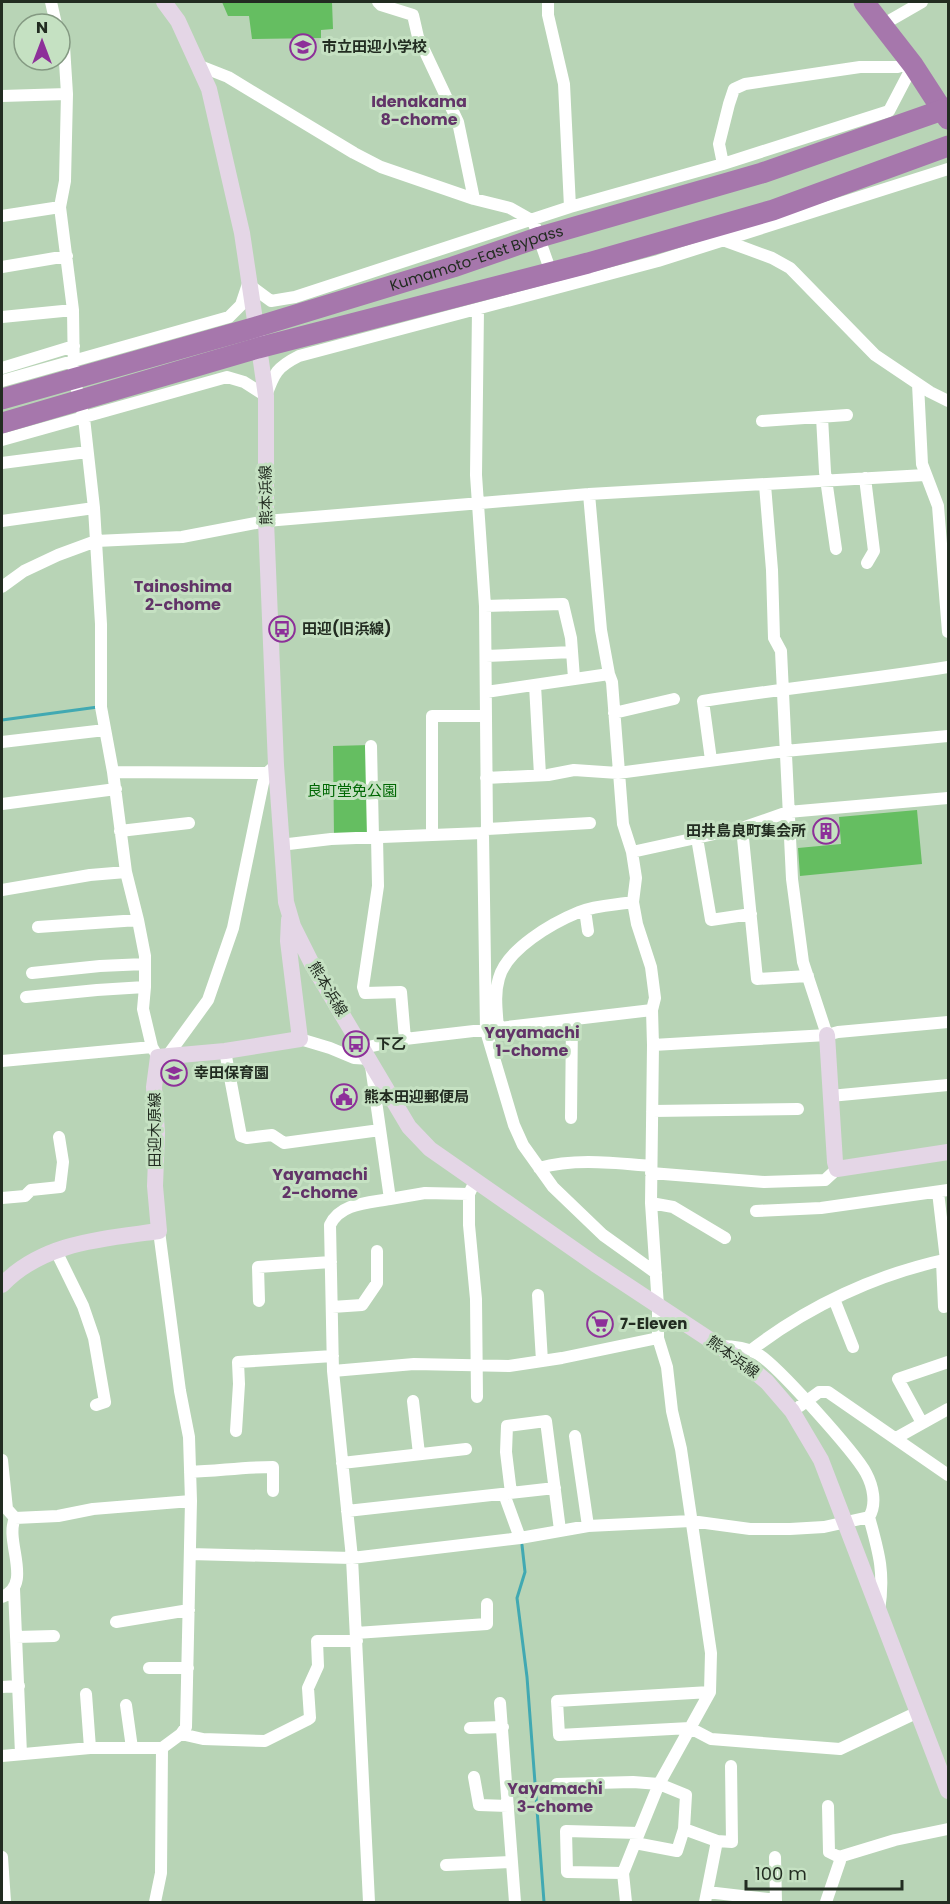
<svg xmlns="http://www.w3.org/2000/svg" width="950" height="1904" font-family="Poppins,'Noto Sans JP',sans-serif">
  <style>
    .green { fill: #65be61 }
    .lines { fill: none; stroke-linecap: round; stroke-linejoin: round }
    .stream { stroke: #41a9b2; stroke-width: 3 }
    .street { stroke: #fff; stroke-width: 12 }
    .secondary { stroke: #e4d6e6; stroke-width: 16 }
    .highway { stroke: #a677ac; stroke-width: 21 }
    .labels { text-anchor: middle; stroke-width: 6; stroke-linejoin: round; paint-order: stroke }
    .poi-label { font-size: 15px; font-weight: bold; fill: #222c21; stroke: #c5e1c2; text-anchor: start }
    .street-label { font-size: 15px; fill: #222c21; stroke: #c5e1c2 }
    .park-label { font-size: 15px; fill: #006804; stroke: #c5e1c2 }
    .neighbourhood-label { font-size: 16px; font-weight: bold; fill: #623468; stroke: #c5e1c2 }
  </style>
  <rect width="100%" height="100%" fill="#b8d4b6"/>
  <path class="green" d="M222,2H332L333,29L321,30V38L252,39L249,16H228Z
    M370,745L371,835L334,837L333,746Z
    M917,810L922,864L800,876L798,848L841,844L839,817Z"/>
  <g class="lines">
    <path class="stream" d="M2,720L98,707
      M522,1545L525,1572L517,1598L527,1677L544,1902"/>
    <path class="street" d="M51,2L56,24
      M378,2L381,5L413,15L418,37L458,122L474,199
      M548,2V15L564,84L570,207
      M882,25L922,2
      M60,34L64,46L67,94L65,181L60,207L73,310L74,378L84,418L94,508L101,624V707L113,772L126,872L138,920L145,956V987L143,1009L152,1047L158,1057
      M200,66L228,77L354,153L381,167L474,199L510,208L533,221L553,278
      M2,96L67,94
      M723,164L719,144L729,104L734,89L745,84L860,67H898L910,62
      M2,216L60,207
      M723,240L772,258L790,268L875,355L930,392L948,401
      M2,267L67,256
      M478,309L476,475L485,606L487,829L483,833
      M2,317L73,310
      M2,368L74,346
      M2,381L229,317L241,305L248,284L271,301L295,297L570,207L723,164L889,111L913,65
      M918,384L922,464L938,506L948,632
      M822,417L825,472L836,549
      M762,421L847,415
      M2,440L227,377L244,382L266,396C274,373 277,367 299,356L658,261L948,169
      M2,463L87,452
      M865,478L874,551L867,563
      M589,494L601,630L609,674L612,682L623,824L632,852L636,878L633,902L637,924L651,967L655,998L652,1010L653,1045L651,1203L658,1306V1338L667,1367L672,1411L681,1449L711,1653L710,1692L659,1784L639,1833L623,1873L626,1902
      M2,521L94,508
      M2,587L24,571L58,555L96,541L182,537L266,521L589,494L925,475
      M485,606L563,604L571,638L574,678
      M486,656L572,652
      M535,685L540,775
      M486,692L609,674
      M614,713L674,699
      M2,742L105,730
      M371,746L373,837
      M711,760L703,701C785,688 867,680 948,667
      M113,772L267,773
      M486,778L548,775L574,770L618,773L785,751L948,736
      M2,804L116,789
      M742,828L757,979L808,976
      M487,829L590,823
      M120,831L189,823
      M432,835V716H486
      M377,837L378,886L363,987L365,993L401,992L405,1039
      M697,838L711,920L751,914
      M280,845L331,839L483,833L486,1031L514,1125L523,1145L553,1187L603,1235L656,1273
      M632,852L742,828L788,812L948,798
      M2,890L90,875L126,872
      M585,910L588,931
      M38,927L138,920
      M32,973L100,966L145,964
      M26,997L97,990L145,987
      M498,1029C497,1012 494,995 499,978C507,949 552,923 579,912C596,905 615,905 633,902
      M827,1035L838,1032L948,1022
      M300,1039L330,1048L354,1058L370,1059L390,1199C368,1203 340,1203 330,1225L333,1371L352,1558L369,1902
      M653,1045L827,1035L803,962L792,879L781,651L774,638L772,570L765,485
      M363,1048L405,1039L652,1010
      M225,1051L241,1136L247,1138L272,1135L284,1143L380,1130
      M168,1055L208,1000L233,928L263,783L267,773L276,765
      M2,1061L152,1047
      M830,1096L948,1085
      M652,1111L798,1109
      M571,1118L572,1020
      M539,1168C575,1158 614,1163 651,1166
      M651,1173L764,1182L825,1180L837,1169
      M475,1181L469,1194V1225L476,1299L477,1397
      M938,1192L946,1260
      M2,1198L25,1196L31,1190L60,1187L63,1162L59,1137
      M390,1199L425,1193L469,1194
      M651,1203L673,1207L725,1238
      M756,1211L821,1208L948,1190
      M56,1251L83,1306L94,1338L105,1402L96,1405
      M942,1261L944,1307
      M538,1295L542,1361
      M834,1299L853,1347
      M259,1301L258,1267L331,1262
      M332,1307L362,1305L377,1283V1251
      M720,1346C733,1346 745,1347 756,1353C774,1361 856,1454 866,1473C873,1486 877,1504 869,1517C879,1553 885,1573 879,1611
      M750,1351C808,1306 877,1274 948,1259
      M333,1371L414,1364L509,1366L562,1358L658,1338
      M413,1401L419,1454
      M800,1406L819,1392H828L948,1475
      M922,1423L898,1379L948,1362
      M236,1431L239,1384L238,1362L333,1356
      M575,1436L588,1526
      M896,1438L948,1409
      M2,1460L7,1509L15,1518L58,1516L93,1509L191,1501
      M342,1463L466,1449
      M190,1472C218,1471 245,1467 273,1467V1491
      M511,1493L506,1452L507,1426L546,1421L560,1530
      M504,1494L520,1538
      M347,1511L555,1488
      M190,1554L352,1558L520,1538L588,1526L691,1521L750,1529H790L824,1527L869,1517
      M14,1589L21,1754
      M2,1597C34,1584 4,1542 15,1518
      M116,1622L189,1610
      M356,1633L487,1624V1604
      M16,1637L54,1636
      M149,1668H188
      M2,1687L19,1686
      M710,1692L557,1701L559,1735L690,1728L711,1739L840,1749L918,1712
      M86,1694L90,1748
      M500,1703L515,1902
      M126,1705L132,1748
      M470,1728L503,1727
      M181,1734L203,1739L265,1741L307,1720L310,1718L308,1688L318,1666L317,1641H357
      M2,1756L90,1748H162L181,1734L186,1727L191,1501L189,1437L180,1391L159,1231
      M474,1777L479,1805L508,1806
      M557,1784L633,1782L659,1784L686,1795L684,1829L717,1841
      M828,1806L829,1852L839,1857
      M635,1843L677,1851L684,1829
      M2,1857L5,1902
      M775,1857L776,1902
      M446,1865L512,1862
      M623,1873L567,1872L566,1831L639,1833
      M707,1892L776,1900
      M155,1902L161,1873L162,1748
      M705,1902L717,1841L732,1842L731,1766
      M826,1902L840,1861L839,1857L895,1840L948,1829"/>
    <path class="secondary" d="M164,2L178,21L209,89L242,233L256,327L266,396V521L276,765L286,902L293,926L312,964L409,1127L430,1149L595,1264L742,1361L767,1382L792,1411L821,1460L948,1791
      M827,1035L835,1162L837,1169L948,1152
      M2,1285C43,1242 103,1239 159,1231L155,1186L157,1133L154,1087L158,1057L225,1051L300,1039L288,941L289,920"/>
    <g class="highway">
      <path d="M864,2L913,65L948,119"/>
      <path id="s1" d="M2,399L256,327L453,267L540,237L762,173L948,108"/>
      <path d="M2,423L258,348L588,263L773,210L948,146"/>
    </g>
  </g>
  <defs>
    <g id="school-ring" transform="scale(1.35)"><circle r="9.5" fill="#c5e1c2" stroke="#8d3099" stroke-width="1.5"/><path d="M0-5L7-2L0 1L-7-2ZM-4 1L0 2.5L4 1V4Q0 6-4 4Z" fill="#8d3099"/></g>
    <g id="bus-ring" transform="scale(1.35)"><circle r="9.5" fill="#c5e1c2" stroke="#8d3099" stroke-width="1.5"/><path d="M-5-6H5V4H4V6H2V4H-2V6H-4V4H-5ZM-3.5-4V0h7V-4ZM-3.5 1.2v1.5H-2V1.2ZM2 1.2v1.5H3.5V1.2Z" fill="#8d3099"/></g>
    <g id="building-ring" transform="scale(1.35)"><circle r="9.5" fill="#c5e1c2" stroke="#8d3099" stroke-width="1.5"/><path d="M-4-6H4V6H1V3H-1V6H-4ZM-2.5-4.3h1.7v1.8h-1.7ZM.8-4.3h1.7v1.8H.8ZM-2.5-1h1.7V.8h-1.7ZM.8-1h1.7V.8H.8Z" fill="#8d3099"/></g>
    <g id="civic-ring" transform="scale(1.35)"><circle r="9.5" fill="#c5e1c2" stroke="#8d3099" stroke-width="1.5"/><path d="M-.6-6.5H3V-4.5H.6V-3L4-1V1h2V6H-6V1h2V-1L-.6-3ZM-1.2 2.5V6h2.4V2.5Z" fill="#8d3099"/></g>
    <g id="supermarket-ring" transform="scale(1.35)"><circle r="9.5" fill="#c5e1c2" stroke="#8d3099" stroke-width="1.5"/><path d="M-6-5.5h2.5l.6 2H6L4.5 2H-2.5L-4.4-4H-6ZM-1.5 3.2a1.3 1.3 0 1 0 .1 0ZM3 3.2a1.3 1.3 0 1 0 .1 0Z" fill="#8d3099"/></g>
  </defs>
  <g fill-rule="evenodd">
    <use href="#school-ring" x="303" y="47"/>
    <use href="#bus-ring" x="282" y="629"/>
    <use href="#building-ring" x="826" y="831"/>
    <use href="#bus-ring" x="356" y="1044"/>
    <use href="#school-ring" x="174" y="1073"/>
    <use href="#civic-ring" x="344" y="1097"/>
    <use href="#supermarket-ring" x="600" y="1324"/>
  </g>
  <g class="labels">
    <g class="poi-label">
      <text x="322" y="52">市立田迎小学校</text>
      <text x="302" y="634">田迎(旧浜線)</text>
      <text x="806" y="836" text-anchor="end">田井島良町集会所</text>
      <text x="376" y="1049">下乙</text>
      <text x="194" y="1078">幸田保育園</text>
      <text x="364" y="1102">熊本田迎郵便局</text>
      <text x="620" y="1329">7-Eleven</text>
    </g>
    <g class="street-label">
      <text dy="5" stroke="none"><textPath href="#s1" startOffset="495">Kumamoto-East Bypass</textPath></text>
      <text transform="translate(266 495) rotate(-91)" y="5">熊本浜線</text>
      <text transform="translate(328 989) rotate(59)" y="5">熊本浜線</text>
      <text transform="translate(155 1130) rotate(-90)" y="5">田迎木原線</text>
      <text transform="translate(733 1357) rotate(36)" y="5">熊本浜線</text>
    </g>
    <g class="park-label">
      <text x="352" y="796">良町堂免公園</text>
    </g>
    <g class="neighbourhood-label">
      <text x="419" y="107">Idenakama<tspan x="419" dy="18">8-chome</tspan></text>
      <text x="183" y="592">Tainoshima<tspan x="183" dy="18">2-chome</tspan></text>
      <text x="532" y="1038">Yayamachi<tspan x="532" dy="18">1-chome</tspan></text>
      <text x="320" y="1180">Yayamachi<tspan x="320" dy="18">2-chome</tspan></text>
      <text x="555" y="1794">Yayamachi<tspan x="555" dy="18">3-chome</tspan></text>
    </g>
  </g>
  <rect width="950" height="1904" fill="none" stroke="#222c21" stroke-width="6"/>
  <g transform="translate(42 42)"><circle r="28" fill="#c5e1c2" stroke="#849982" stroke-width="1.5"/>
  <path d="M0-4.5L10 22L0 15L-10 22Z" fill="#8d3099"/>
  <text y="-9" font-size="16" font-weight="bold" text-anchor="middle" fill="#222c21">N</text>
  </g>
  <path d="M746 1880v9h156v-9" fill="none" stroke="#222c21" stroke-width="3"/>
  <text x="755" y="1880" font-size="18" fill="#222c21" stroke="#c5e1c2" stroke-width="4.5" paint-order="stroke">100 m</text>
</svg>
